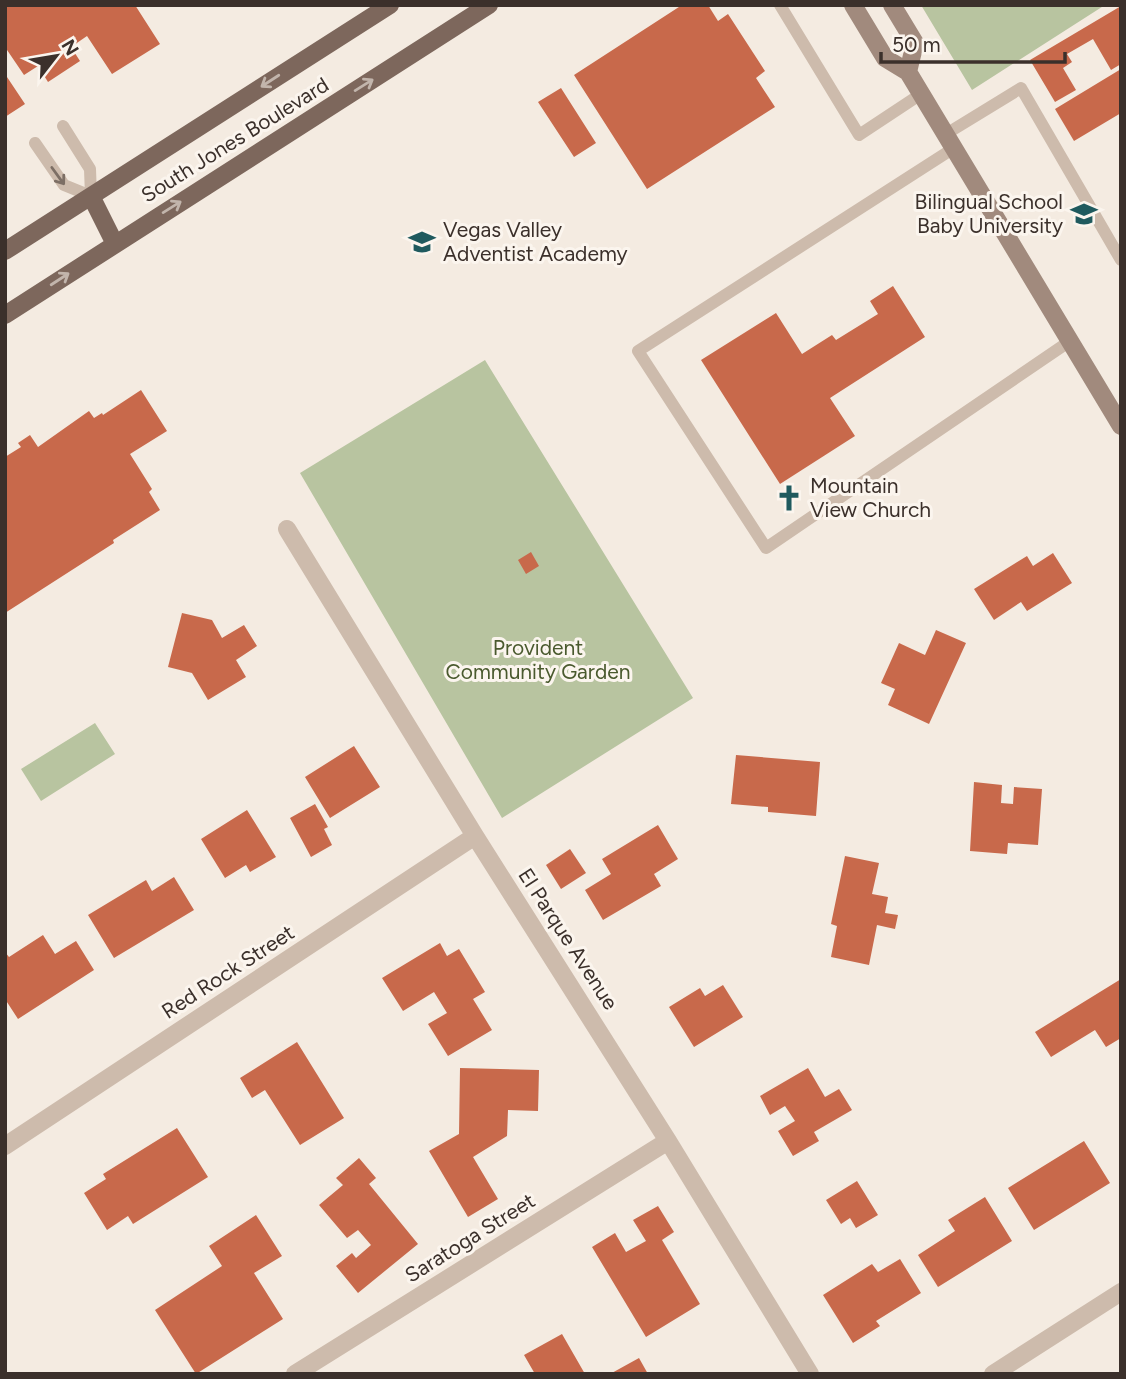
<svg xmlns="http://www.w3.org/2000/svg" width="1126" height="1379" font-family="Figtree,sans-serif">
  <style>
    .green { fill: #b8c4a0 }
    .building { fill: #c8694b }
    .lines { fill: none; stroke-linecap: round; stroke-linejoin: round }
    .service { stroke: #cdbbac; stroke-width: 12 }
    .minor { stroke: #cdbbac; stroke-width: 18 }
    .tertiary { stroke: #cdbbac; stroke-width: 18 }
    .secondary { stroke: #a18a7d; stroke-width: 18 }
    .primary { stroke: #7d675c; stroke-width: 18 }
    .oneway { stroke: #c2b5ac }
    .oneway2 { stroke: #7d6f65 }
    .labels { text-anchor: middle; stroke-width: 6; stroke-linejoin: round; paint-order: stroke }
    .street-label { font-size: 21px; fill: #3b302b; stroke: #fbf5ee }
    .poi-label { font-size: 21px; fill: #3b302b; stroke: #fbf5ee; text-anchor: start }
    .park-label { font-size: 21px; fill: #4a5a2e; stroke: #fbf5ee }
  </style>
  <rect width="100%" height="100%" fill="#f4ebe1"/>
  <path class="green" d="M921,5H1105L972,90Z
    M485,360L693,698L502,818L300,473Z
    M95,723L115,754L41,801L21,769Z"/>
  <path class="building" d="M5,5H135L160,44L112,74L87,36L71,47L80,61L48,82L38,66L24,75L5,47Z
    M682,5H708L718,21L728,14L765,71L756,78L775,107L647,189L574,75Z
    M1121,6V64L1111,70L1093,39L1067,54L1072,62L1063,68L1076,90L1055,102L1030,60Z
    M1121,69V113L1074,141L1055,109Z
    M5,74L25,104L5,117Z
    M561,88L596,143L574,157L538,102Z
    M893,286L925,337L830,398L855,436L780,484L701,360L776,313L802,354L832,335L836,340L878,314L870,301Z
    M141,390L167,431L130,454L152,489L149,492L160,510L113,540L114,543L5,613V457L21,447L18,443L30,435L38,447L89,411L94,418L102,413L103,415Z
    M531,552L539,566L526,574L518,560Z
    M1053,553L1072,583L1027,611L1021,602L994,620L974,589L1027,556L1033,566Z
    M182,613L212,620L222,638L244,625L257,646L236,660L246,677L208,700L192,673L168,667Z
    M936,630L966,643L929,724L888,705L895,689L881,683L899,643L925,655Z
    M354,746L380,787L330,818L305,777Z
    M736,755L820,762L816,816L768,812V807L731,804Z
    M974,782L1002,785L1001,803L1013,804L1014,787L1042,789L1038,845L1008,843L1007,854L970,851Z
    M315,804L328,827L324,829L332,845L311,857L290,818Z
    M247,810L276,857L250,872L246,865L225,878L201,839Z
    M658,825L678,859L654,874L661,886L603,920L585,890L611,874L602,859Z
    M570,849L586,873L561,889L546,865Z
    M845,856L879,863L872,894L888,897L885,913L898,915L895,929L877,925L869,965L831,957L837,926L831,924Z
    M174,877L194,910L114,958L88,915L146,880L152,891Z
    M43,935L55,954L76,941L94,970L18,1019L5,999V952L9,957Z
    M440,943L447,956L459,949L485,992L473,999L492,1030L448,1056L428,1024L447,1013L434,992L403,1011L382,978Z
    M1121,979V1038L1106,1047L1095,1030L1051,1057L1035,1032Z
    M723,985L743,1017L694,1047L669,1007L700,988L705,996Z
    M297,1042L344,1118L300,1145L265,1090L252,1098L240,1078Z
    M460,1068L539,1070L538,1111L508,1110L507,1136L473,1157L498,1199L468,1217L429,1151L459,1134Z
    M808,1068L825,1097L839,1089L852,1110L814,1132L819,1141L793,1156L778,1131L795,1121L785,1106L770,1115L760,1096Z
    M177,1128L208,1177L133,1224L128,1216L107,1230L84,1193L106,1179L103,1174Z
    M1084,1141L1110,1183L1034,1230L1008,1188Z
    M359,1158L376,1178L369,1184L418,1244L358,1293L336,1266L352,1253L356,1258L371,1245L358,1230L347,1238L319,1205L343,1185L336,1178Z
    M857,1181L878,1215L856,1228L850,1218L841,1224L826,1200Z
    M985,1197L1012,1241L938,1287L918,1255L955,1231L948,1220Z
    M658,1206L674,1232L662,1240L700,1304L646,1337L592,1247L615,1233L626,1252L646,1241L633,1220Z
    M256,1215L282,1256L254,1273L283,1319L196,1374L155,1310L222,1266L209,1246Z
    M900,1259L921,1293L876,1321L880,1326L853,1343L823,1295L872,1264L878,1272Z
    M562,1334L585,1374H535L524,1355Z
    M639,1358L648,1374H610Z"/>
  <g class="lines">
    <path class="service" d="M780,5L859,135L921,94
      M946,134L1021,88L1121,260
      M35,143L64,185L91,196L90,169L63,126
      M954,148L638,351L766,548L1070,341"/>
    <path class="minor" d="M287,529L475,836L668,1141L810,1374
      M5,1146L475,836
      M295,1374L668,1141"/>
    <path class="tertiary" d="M993,1374L1121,1292"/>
    <path class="secondary" d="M853,5L885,58L908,72L1121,426
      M892,5L915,43L908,72"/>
    <path class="primary" d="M91,196L115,244
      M5,251L390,5
      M5,315L489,5"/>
  </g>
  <defs><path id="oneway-shaft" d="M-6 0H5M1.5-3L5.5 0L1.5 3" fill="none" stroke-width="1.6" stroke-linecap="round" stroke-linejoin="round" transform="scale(1.75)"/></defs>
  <g class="oneway">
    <use href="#oneway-shaft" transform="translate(270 81) rotate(147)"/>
    <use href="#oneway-shaft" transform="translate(364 85) rotate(-32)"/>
    <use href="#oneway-shaft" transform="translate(172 207) rotate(-32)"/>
    <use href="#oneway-shaft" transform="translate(60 279) rotate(-33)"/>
  </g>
  <use class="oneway2" href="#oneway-shaft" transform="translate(58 176) rotate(54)"/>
  <defs>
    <g id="school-bare" transform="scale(2.1)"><path d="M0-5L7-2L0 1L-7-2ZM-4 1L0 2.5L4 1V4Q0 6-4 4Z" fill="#1f5a5e" stroke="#fbf5ee" stroke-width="2.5" paint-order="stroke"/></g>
    <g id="church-bare" transform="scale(2.1)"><path d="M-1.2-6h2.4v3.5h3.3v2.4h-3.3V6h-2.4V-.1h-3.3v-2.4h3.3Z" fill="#1f5a5e" stroke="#fbf5ee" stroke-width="2.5" paint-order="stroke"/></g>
  </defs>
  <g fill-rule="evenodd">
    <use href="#school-bare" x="1084" y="214"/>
    <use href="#school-bare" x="422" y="242"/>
    <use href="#church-bare" x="789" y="498"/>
  </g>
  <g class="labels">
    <g class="street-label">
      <text transform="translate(235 140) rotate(-32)" y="7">South Jones Boulevard</text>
      <text transform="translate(568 939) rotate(57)" y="7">El Parque Avenue</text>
      <text transform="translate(228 972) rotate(-33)" y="7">Red Rock Street</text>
      <text transform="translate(470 1238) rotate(-32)" y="7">Saratoga Street</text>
    </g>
    <g class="poi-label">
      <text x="1063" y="209" text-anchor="end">Bilingual School<tspan x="1063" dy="24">Baby University</tspan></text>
      <text x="443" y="237">Vegas Valley<tspan x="443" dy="24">Adventist Academy</tspan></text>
      <text x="810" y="493">Mountain<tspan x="810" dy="24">View Church</tspan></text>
    </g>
    <g class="park-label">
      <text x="538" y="655">Provident<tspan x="538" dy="24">Community Garden</tspan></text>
    </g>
  </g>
  <rect width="1126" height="1379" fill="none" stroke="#3b302b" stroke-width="14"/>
  <g transform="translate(56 56) rotate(59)" stroke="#fbf5ee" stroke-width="5" paint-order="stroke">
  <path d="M0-5L12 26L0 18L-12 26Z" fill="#3b302b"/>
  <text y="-10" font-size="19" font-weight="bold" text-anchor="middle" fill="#3b302b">N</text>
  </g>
  <path d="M881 52v10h184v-10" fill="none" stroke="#3b302b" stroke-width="3.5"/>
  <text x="892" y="52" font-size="21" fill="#3b302b" stroke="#fbf5ee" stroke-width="5" paint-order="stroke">50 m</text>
</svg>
